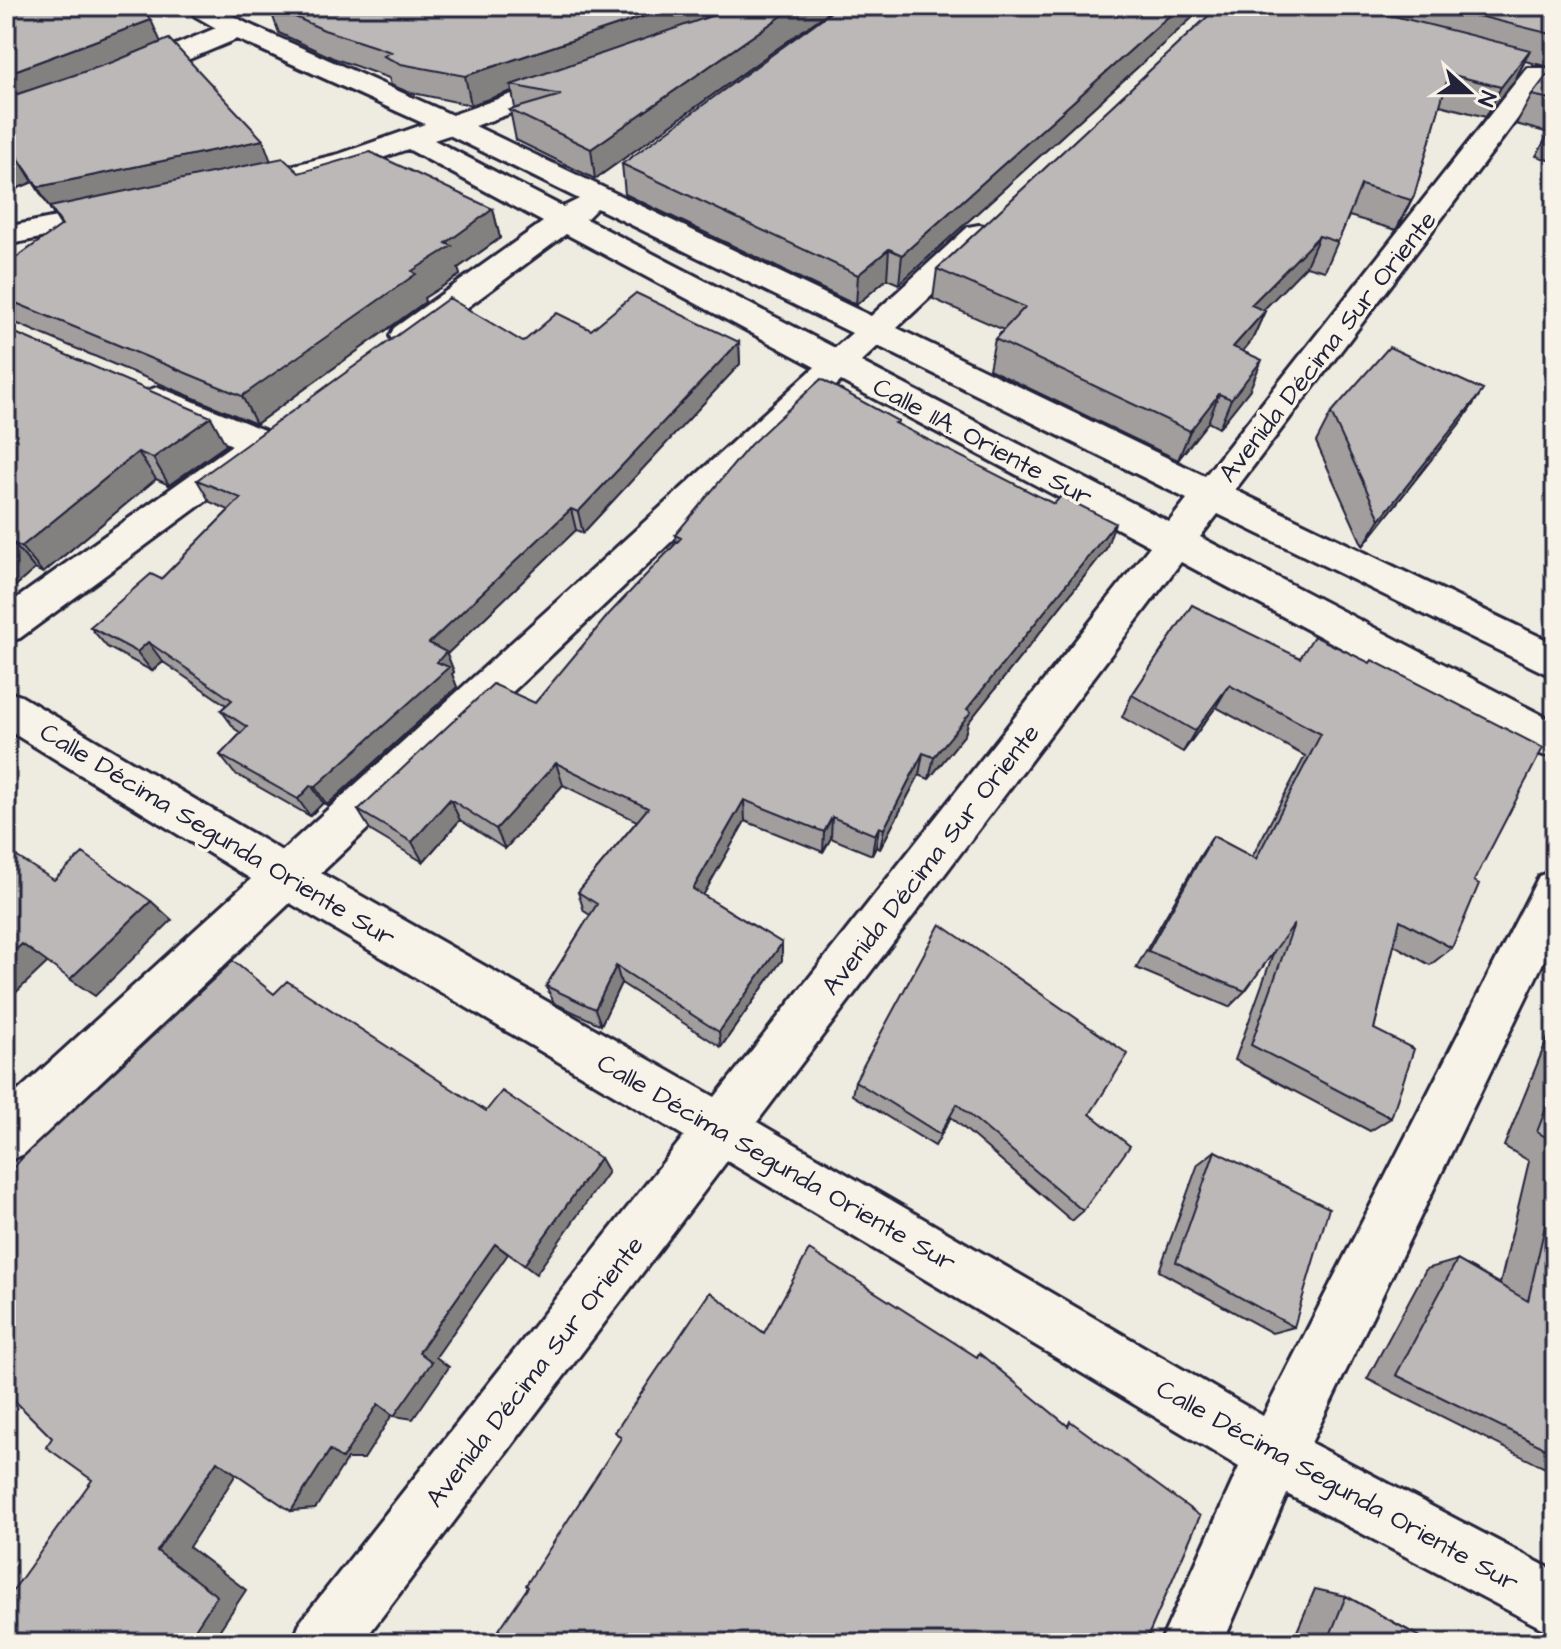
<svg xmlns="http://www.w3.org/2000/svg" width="1561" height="1649" font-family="'Architects Daughter',sans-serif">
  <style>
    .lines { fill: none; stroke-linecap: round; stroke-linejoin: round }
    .minor-casing { stroke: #22223b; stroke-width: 6 }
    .minor { fill: #f7f3e8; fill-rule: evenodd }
    .wall { fill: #a19e9d; stroke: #22223b; stroke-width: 2 }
    .shaded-wall { fill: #838180; stroke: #22223b; stroke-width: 2 }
    .building { fill: #bbb8b7; stroke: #22223b; stroke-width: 2 }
    .labels { text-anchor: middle; stroke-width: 7; stroke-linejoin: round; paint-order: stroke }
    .street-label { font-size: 26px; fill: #22223b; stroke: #f7f3e8 }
  </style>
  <rect width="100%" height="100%" fill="#eeebe1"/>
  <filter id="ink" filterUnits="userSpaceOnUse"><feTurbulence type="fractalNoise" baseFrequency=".0125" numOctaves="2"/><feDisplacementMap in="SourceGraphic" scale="16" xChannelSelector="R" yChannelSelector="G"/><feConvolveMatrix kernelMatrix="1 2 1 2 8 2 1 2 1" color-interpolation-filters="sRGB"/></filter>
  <g filter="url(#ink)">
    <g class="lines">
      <g class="minor-casing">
        <path id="minor" d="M190,6H216L246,23L452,115L560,77H580L584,83L580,89L475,126L871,316L968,227L979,225L990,227L994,234L990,241L897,328L1205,476L1527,68H1547L1551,74L1547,80L1235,490L1555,644V678L1218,514L1200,537L1555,722V759L1540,754L1181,562L757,1122L1263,1416L1539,876L1555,870V938L1311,1443L1555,1571V1635L1287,1494L1223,1643H1160L1239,1467L727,1161L362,1643H292L301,1621L684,1136L290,903L24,1154L6,1162V1102L251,879L6,729V691L21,696L282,851L815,367L566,234L418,344L406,347L394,344L390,336L394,328L543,222L408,149L359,166L239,196L229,193L224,187L229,181L339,154L425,124L237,39L135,82H115L111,76L115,70L216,28L195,16ZM449,135L579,199L563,207L434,140ZM597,208L852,333L835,348L586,219ZM878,346L1187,499L1169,522L861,362ZM841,381L1150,546L715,1097L321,873Z
          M117,205L128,208L132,214L128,220L6,245V227Z
          M158,387L271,433L277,442L260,461L20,638L6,642V606L232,445L146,407L141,399L146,391Z"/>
      </g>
      <use href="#minor" class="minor"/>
    </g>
    <path class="wall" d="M269,6H704L705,18L707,17L706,6H837L595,179L516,140L510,110L515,108L512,91L471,105L408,92L391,85L389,78L333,58L279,33Z
      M1205,6L899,284L887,279L856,305L625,194L622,164Z
      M1219,6H1555V162L1536,156L1549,133L1516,124L1532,95L1553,68L1525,61L1515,80L1486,117L1440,105L1414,196L1399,226L1396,230L1349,216L1325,271L1306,266L1263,310L1265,311L1252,340L1243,351L1250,389L1219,428L1208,422L1178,460L989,369L995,339L1004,330L933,299L937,269Z
      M45,10L161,43L271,161L299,173L493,209L500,238L458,268L460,275L424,298L425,302L256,424L6,319V265L61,226L33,182L6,193Z
      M1555,207V231L1549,229Z
      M6,329L226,445L169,485L156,479L43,573L35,569L6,594Z
      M591,330L739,342L740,364L583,533L576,530L447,654L454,672L452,674L457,687L327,805L323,803L310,816L234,773L220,755L241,733L235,729L221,710L226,705L163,662L152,671L107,647L90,627L161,579L229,510L210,502L197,480L523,342Z
      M1331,413L1464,418L1363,546L1316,442Z
      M898,421L897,424L1106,549L968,723L965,734L929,779L919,775L880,849L876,847L872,855L831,838L823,852L745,821L703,895L782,943V960L721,1047L621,983L601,1025L554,1003L546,986L590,915L584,911L578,892L637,821L563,785L505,849L460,820L423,862L371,831L358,810L535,703L676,543L675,535Z
      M1192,605L1474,881L1452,948L1430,965L1394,945L1374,1029L1391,1118L1370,1131L1235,1060L1274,951L1245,991L1229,1007L1136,968L1200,856L1213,836L1252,857L1305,756L1216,707L1183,752L1122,717L1132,695Z
      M1555,1020V1473L1367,1379L1426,1269L1457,1260L1500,1284L1529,1161L1504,1146Z
      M855,1081L1090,1114L1083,1211L1072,1221L951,1117L935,1146L852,1095Z
      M1215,1151L1294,1327L1272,1333L1159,1271L1198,1164Z
      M1315,1589L1346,1596L1431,1643H1292Z"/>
    <path class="shaded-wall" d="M675,6H704L705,25L511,85L512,91L471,105L465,76Z
      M706,6H767L707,24Z
      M796,6H837L595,179L591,149Z
      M1180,6H1205L899,284L902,255Z
      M151,20L163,47L6,107V74Z
      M1530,50L1515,80L1486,117L1501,87Z
      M263,140L273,167L53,214L38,187Z
      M17,156L33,182L6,193V160Z
      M1414,196L1399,226L1396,230L1411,200Z
      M493,209L500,238L458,268L460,275L424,298L425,302L256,424L242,396L412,271L446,243Z
      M1319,236L1306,266L1239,335L1251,305Z
      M889,249L887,279L856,305L858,275Z
      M1265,311L1252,340L1221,376L1233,347Z
      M739,342L740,364L583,533L578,512Z
      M1262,360L1250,389L1219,428L1231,399Z
      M1483,390L1464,418L1363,546L1380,519Z
      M1219,394L1208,422L1178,460L1190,431Z
      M211,417L226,445L169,485L153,458Z
      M138,452L156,479L43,573L21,547Z
      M571,509L576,530L447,654L454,672L452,674L457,687L327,805L315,787L429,643Z
      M1115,523L1106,549L968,723L965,734L929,779L934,757L967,709Z
      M13,543L35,569L6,594V549Z
      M148,642L163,662L152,671L137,652Z
      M1229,685L1216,707L1183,752L1195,731Z
      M923,753L919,775L880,849L884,829Z
      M556,763L563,785L505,849L496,829Z
      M311,785L323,803L310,816L298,799Z
      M450,799L460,820L423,862L412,842Z
      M744,800L745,821L696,908L693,889Z
      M832,817L831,838L823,852L824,832Z
      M879,827L876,847L872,855L875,835Z
      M151,901L172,920L95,996L70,979Z
      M782,943V960L721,1047L719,1032Z
      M22,944L48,962L6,1002V958Z
      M616,966L621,983L601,1025L595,1009Z
      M600,1158L608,1172L536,1274L524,1265Z
      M495,1244L508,1254L436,1357L449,1367L413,1419L394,1416L419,1352Z
      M378,1404L397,1407L364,1459H347L315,1509L291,1511L330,1450Z
      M217,1461L244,1462L189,1547L246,1590L211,1643H186L157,1551Z
      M435,1633L448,1643H417L415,1642Z"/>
    <path class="building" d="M6,6H40L45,10L57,6H138L151,20L6,74Z
      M271,6H675L465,76L401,64L383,56L391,52L324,30Z
      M740,6H796L591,149L510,110L561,95L511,85Z
      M839,6H1180L902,255L889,249L858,275L622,164Z
      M1219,6H1354L1530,50L1501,87L1449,74L1414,196L1411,200L1361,185L1338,242L1319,236L1251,305L1265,311L1233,347L1262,360L1231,399L1219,394L1190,431L995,339L1025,307L937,269Z
      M1439,6H1555V35Z
      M169,39L263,140L38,187L17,156L6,160V98L113,62Z
      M1555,65V100L1532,95Z
      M370,152L493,209L446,243L452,246L412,271L416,274L242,396L6,299V265L62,225L50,207L283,158L299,173Z
      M636,293L739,342L578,512L571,509L429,643L446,652L437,662L449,667L315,787L311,785L298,799L220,755L247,727L221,710L232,700L148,642L137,652L90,627L151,574L161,579L241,498L197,480L449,298L523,342L557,313L591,330Z
      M6,329L211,417L153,458L138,452L21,547L13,543L6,549Z
      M1389,347L1483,390L1380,519L1331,413Z
      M821,379L898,421L895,423L1054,504L1061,496L1115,523L967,709L971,712L934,757L923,753L884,829L879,827L875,835L832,817L824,832L744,800L693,889L782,943L719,1032L616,966L595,1009L546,986L597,904L578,892L648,808L556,763L496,829L450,799L412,842L358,810L493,684L535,703L609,614L681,538L675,535L750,445Z
      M1192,605L1300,658L1314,636L1370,663L1372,660L1543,748L1474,881L1479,884L1452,948L1400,920L1374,1029L1414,1049L1391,1118L1251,1045L1294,924L1245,991L1148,951L1213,836L1256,859L1321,734L1229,685L1195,731L1132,695Z
      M6,850L54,880L83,853L151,901L70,979L22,944L6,958Z
      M940,924L1128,1054L1090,1114L1130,1146L1083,1211L957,1104L940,1134L855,1081Z
      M233,961L274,994L287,981L486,1111L502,1091L600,1158L524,1265L495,1244L419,1352L432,1362L394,1416L378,1404L342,1459L330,1450L291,1511L217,1461L157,1551L217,1596L186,1643H6V1600L92,1480L46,1447L52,1438L6,1392V1176L22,1158Z
      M1555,1085V1142L1537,1132Z
      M1215,1151L1329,1208L1294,1327L1176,1262Z
      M1555,1182V1453L1396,1375L1457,1260L1528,1301Z
      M809,1250L977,1357L979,1353L1068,1426L1070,1421L1200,1516L1145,1643H490L528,1587L526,1585L621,1438L615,1432L710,1292L764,1333Z
      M1346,1596L1431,1643H1327Z"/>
  </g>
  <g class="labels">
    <g class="street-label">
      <text transform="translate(1327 346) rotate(-52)" y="9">Avenida Décima Sur Oriente</text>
      <text transform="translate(983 441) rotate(28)" y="9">Calle 11A. Oriente Sur</text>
      <text transform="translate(218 834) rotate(31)" y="9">Calle Décima Segunda Oriente Sur</text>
      <text transform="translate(930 859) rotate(-52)" y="9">Avenida Décima Sur Oriente</text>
      <text transform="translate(777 1162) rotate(30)" y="9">Calle Décima Segunda Oriente Sur</text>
      <text transform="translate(534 1371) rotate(-52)" y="9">Avenida Décima Sur Oriente</text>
      <text transform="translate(1338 1485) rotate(29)" y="9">Calle Décima Segunda Oriente Sur</text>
    </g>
  </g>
  <rect width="1561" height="1649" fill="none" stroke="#f7f3e8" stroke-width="32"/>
  <rect x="16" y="16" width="1529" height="1617" fill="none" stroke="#22223b" stroke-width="3" filter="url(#ink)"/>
  <g transform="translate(1469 92) rotate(111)" stroke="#f7f3e8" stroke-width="6" paint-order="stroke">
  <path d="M0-6L14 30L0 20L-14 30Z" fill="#22223b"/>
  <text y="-12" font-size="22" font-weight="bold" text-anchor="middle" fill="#22223b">N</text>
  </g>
</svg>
